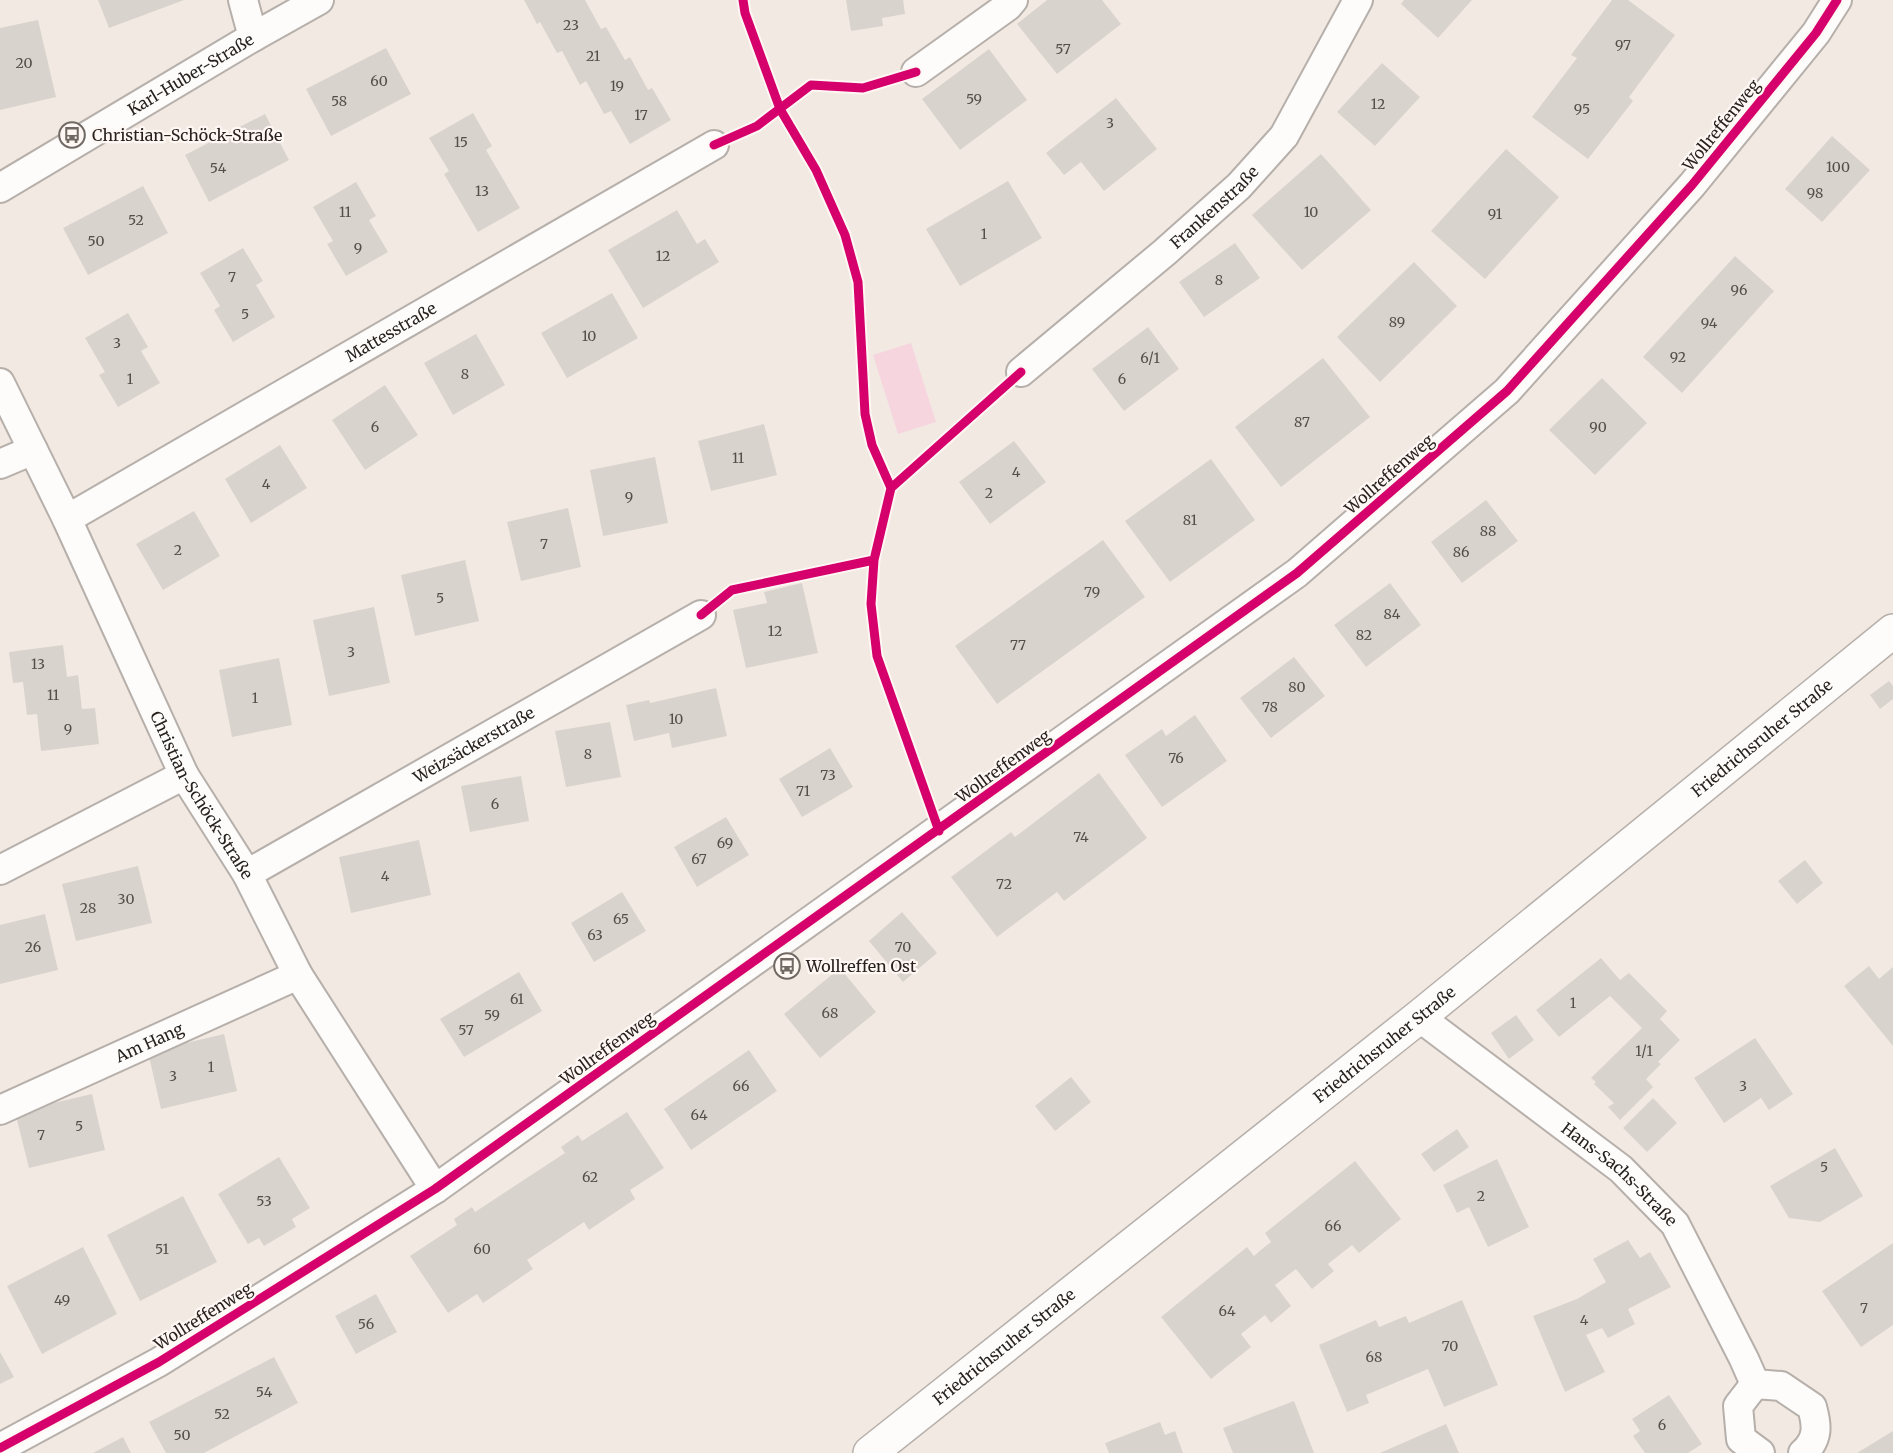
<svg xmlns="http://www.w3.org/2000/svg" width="1893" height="1453" font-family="Merriweather,serif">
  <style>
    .green { fill: #f6d5df }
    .building { fill: #d9d3cd }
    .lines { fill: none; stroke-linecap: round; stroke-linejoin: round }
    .minor-casing { stroke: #b6afaa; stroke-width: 32 }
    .secondary-casing { stroke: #b6afaa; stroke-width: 36 }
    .minor { stroke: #fdfcfb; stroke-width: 28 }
    .secondary { stroke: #fdfcfb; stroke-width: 33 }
    .cycleway-casing { stroke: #fef7f3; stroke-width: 13 }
    .cycleway { stroke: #d6006c; stroke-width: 9 }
    .labels { text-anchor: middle; stroke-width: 4.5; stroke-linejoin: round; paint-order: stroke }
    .number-label { font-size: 14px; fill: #554f4b }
    .street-label { font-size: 16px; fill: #28221e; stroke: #fef7f3 }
    .poi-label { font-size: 16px; fill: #28221e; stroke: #fef7f3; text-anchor: start }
  </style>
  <rect width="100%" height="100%" fill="#f2e9e2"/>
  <path class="green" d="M911,343L936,422L898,434L873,355Z"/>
  <path class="building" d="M98,0H184L109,28Z
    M524,0H585L601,29L606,27L625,60L630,57L648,90L652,88L671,120L630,144L611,111L604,114L586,81L580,85L562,51L557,53L540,22L537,24Z
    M846,0H903L905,14L882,18L883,26L851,31Z
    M1047,0H1102L1121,24L1057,74L1017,24Z
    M1404,0H1472L1438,38L1401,4Z
    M1612,0H1628L1675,35L1629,97L1633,101L1588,159L1532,117L1577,58L1571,55Z
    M38,20L56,97L0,110V28Z
    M386,48L411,94L331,136L306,89Z
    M989,49L1027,100L960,150L922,99Z
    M1382,63L1420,97L1375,146L1337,112Z
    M1116,98L1157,149L1104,191L1081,162L1064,175L1046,153Z
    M473,113L492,146L486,150L520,208L478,232L444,174L449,171L429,138Z
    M265,114L289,160L209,202L185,155Z
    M1832,136L1870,170L1822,222L1785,189Z
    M1506,149L1559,197L1485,279L1431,231Z
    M1321,154L1371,210L1302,270L1252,215Z
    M1008,181L1042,238L960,286L926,229Z
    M356,182L376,216L369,220L388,252L346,276L327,244L333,241L313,207Z
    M143,186L168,233L88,275L63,228Z
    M677,210L697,244L705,239L719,262L643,308L608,250Z
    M1235,243L1260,278L1204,317L1179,282Z
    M243,248L263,281L256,285L275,317L233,342L214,310L220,306L200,273Z
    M1735,256L1774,291L1682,393L1643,357Z
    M1414,262L1457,306L1380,382L1337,337Z
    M612,293L638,338L567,378L541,333Z
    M128,313L148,347L141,351L160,383L118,407L99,375L105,372L85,338Z
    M1148,327L1179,369L1124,411L1092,369Z
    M476,334L505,385L453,415L424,363Z
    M1323,358L1370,417L1281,487L1235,427Z
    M1602,378L1647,423L1595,475L1549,430Z
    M385,385L418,435L365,470L332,420Z
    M764,424L777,475L711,491L698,441Z
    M1014,441L1046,482L990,524L959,482Z
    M280,445L307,488L251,523L225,479Z
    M655,457L668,523L603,536L590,470Z
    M1211,459L1255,520L1170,582L1125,521Z
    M1486,500L1518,541L1462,583L1431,542Z
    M568,508L581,567L521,581L507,522Z
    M194,511L220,556L163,590L136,544Z
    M1103,540L1145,597L997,704L955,646Z
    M465,560L479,621L415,636L401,575Z
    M802,583L818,653L746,668L733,610L767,603L764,592Z
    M1390,583L1421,625L1366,667L1334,625Z
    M374,607L390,683L329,696L313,620Z
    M63,645L67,677L78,675L82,709L95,708L99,744L41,751L37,714L27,715L23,682L13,683L9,652Z
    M1294,657L1325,696L1271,738L1240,698Z
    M279,658L292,725L232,737L219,670Z
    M1889,681L1893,686V699L1880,709L1870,695Z
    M716,688L727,736L672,748L669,733L634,741L626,705L649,700L650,703Z
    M1195,715L1227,761L1162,807L1125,755L1162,729L1166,736Z
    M610,722L621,777L566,787L555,731Z
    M830,748L853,787L802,817L779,779Z
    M1099,773L1147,838L1064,901L1057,892L997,937L951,877L1011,832L1015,837Z
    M521,776L529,821L470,832L461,786Z
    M726,817L749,855L697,887L674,847Z
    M419,840L431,895L351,913L339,857Z
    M1805,860L1823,883L1797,904L1778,881Z
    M138,866L152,923L76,941L62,884Z
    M622,892L646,931L594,962L571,923Z
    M902,912L937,953L903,982L869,941Z
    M45,914L58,970L0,984V925Z
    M1601,958L1620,980L1629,973L1667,1011L1660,1019L1680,1040L1658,1062L1661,1064L1646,1079L1653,1087L1620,1120L1608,1107L1614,1103L1594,1084L1596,1082L1591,1078L1642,1028L1610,996L1559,1037L1536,1010Z
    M1869,966L1879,979L1893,967V1046L1844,986Z
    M840,968L876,1012L820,1058L784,1014Z
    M519,972L542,1011L464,1057L440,1019Z
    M1516,1015L1534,1040L1509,1059L1491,1033Z
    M224,1034L237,1091L161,1109L148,1052Z
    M1755,1038L1793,1094L1769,1110L1761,1098L1724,1123L1694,1078Z
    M749,1050L777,1091L691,1150L664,1109Z
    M1071,1077L1091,1102L1055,1131L1035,1106Z
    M92,1094L105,1150L29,1168L15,1112Z
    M1653,1098L1677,1123L1647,1152L1623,1128Z
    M627,1112L664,1168L630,1190L635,1199L589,1230L584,1222L527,1260L533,1269L483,1303L477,1294L448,1313L410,1256L457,1225L454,1219L472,1207L475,1212L565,1153L561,1147L578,1135L582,1141Z
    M1457,1129L1469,1147L1434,1172L1421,1154Z
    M1835,1148L1863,1196L1820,1222L1789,1218L1770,1186Z
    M279,1157L310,1208L292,1219L296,1227L264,1246L259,1238L248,1244L218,1194Z
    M1497,1159L1529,1227L1488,1247L1469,1207L1457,1213L1443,1185Z
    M1355,1161L1401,1219L1359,1253L1352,1245L1328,1264L1334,1271L1312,1289L1296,1269L1275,1285L1291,1306L1271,1323L1265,1315L1241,1334L1251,1347L1211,1379L1161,1317L1247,1247L1254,1256L1262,1249L1271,1242L1265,1233Z
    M183,1196L217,1262L140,1301L107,1235Z
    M1628,1240L1640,1258L1650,1252L1671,1287L1628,1309L1635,1324L1608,1338L1602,1328L1586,1335L1605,1372L1565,1392L1533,1316L1577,1299L1606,1282L1593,1259Z
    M1893,1243V1325L1861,1347L1822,1291Z
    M83,1247L117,1314L42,1354L7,1286Z
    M376,1294L397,1332L356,1354L335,1316Z
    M1462,1300L1498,1385L1444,1407L1428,1369L1366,1395L1369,1403L1347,1412L1319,1345L1376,1320L1379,1327L1406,1316L1409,1323Z
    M0,1352L14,1377L0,1384Z
    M274,1357L298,1403L204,1453H166L149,1422Z
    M1669,1395L1702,1444L1688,1453H1645L1633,1436L1640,1431L1632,1419Z
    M1294,1401L1314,1453H1233L1223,1428Z
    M1160,1422L1165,1435L1175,1431L1183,1453H1109L1105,1443Z
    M1446,1424L1459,1453H1380Z
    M1893,1431V1453H1857Z
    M123,1437L131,1453H93Z"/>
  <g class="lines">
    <g class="minor-casing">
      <g id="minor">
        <path d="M243,0L253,37"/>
        <path d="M916,72L1008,6L1013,0"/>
        <path id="s1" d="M0,188L253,37L319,0"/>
        <path id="s2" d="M1021,372L1165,252L1239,186L1284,136L1358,0"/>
        <path id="s3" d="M0,383L67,519L184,775L247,874L298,975L435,1189"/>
        <path d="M0,464L33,450"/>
        <path id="s4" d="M67,519L714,145"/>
        <path d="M0,870L184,775"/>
        <path id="s5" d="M247,874L701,615"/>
        <path id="s6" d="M1419,1017L1621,1169L1675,1224L1744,1359L1755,1384"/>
        <path id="s7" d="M0,1110L298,975"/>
        <path d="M1755,1384L1781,1386L1812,1407C1817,1425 1819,1439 1803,1453"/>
        <path d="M1755,1384L1738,1406L1741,1439L1760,1453"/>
        <path d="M0,1448L159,1362L435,1189L1297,573L1507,391L1692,185L1816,33L1837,0"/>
      </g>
    </g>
    <g class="secondary-casing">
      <g id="secondary">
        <path id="s8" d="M870,1453L1419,1017L1893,631"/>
      </g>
    </g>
    <use href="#minor" class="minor"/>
    <use href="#secondary" class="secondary"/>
    <g class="cycleway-casing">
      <path id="cycleway" d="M743,0L745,13L780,109L816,170L845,235L858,282L865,414L872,445L891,488L874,560L871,604L877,656L939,831
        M714,145L757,126L811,85L863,88L916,72
        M891,488L1021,372
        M701,615L732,590L874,560
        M0,1448L159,1362L435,1189L1297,573L1507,391L1692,185L1816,33L1837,0"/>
    </g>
    <use href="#cycleway" class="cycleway"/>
  </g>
  <defs>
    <g id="bus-ring" transform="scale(1.35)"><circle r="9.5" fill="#fef7f3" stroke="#6f6863" stroke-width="1.5"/><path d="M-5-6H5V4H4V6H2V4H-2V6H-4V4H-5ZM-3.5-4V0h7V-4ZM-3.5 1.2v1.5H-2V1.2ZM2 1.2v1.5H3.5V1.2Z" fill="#6f6863"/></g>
  </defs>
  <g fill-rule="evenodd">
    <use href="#bus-ring" x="72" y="135"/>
    <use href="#bus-ring" x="787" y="966"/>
  </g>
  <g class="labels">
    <g class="number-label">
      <text x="571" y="30">23</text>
      <text x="1623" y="50">97</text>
      <text x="1063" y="54">57</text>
      <text x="593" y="61">21</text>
      <text x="24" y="68">20</text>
      <text x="379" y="86">60</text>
      <text x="617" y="91">19</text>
      <text x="974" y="104">59</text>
      <text x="339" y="106">58</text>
      <text x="1378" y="109">12</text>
      <text x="1582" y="114">95</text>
      <text x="641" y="120">17</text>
      <text x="1110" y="128">3</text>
      <text x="461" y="147">15</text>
      <text x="1838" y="172">100</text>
      <text x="218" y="173">54</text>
      <text x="482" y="196">13</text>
      <text x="1815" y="198">98</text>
      <text x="345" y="217">11</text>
      <text x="1311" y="217">10</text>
      <text x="1495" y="219">91</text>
      <text x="136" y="225">52</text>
      <text x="984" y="239">1</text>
      <text x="96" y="246">50</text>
      <text x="358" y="253">9</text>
      <text x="663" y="261">12</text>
      <text x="232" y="282">7</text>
      <text x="1219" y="285">8</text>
      <text x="1739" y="295">96</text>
      <text x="245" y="319">5</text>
      <text x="1397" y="327">89</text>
      <text x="1709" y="328">94</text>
      <text x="589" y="341">10</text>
      <text x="117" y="348">3</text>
      <text x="1678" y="362">92</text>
      <text x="1150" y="363">6/1</text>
      <text x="465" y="379">8</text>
      <text x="130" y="384">1</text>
      <text x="1122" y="384">6</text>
      <text x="1302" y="427">87</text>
      <text x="375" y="432">6</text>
      <text x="1598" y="432">90</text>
      <text x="738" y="463">11</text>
      <text x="1016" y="477">4</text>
      <text x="266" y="489">4</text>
      <text x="989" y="498">2</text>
      <text x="629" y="502">9</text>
      <text x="1190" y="525">81</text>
      <text x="1488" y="536">88</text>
      <text x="544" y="549">7</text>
      <text x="178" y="555">2</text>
      <text x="1461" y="557">86</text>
      <text x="1092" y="597">79</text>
      <text x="440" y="603">5</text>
      <text x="1392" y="619">84</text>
      <text x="775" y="636">12</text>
      <text x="1364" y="640">82</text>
      <text x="1018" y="650">77</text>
      <text x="351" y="657">3</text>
      <text x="38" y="669">13</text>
      <text x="1297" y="692">80</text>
      <text x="53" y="700">11</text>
      <text x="255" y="703">1</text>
      <text x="1270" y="712">78</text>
      <text x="676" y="724">10</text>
      <text x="68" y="734">9</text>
      <text x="588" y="759">8</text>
      <text x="1176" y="763">76</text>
      <text x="828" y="780">73</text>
      <text x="803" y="796">71</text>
      <text x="495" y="809">6</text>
      <text x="1081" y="842">74</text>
      <text x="725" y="848">69</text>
      <text x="699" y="864">67</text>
      <text x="385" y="881">4</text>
      <text x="1004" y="889">72</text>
      <text x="126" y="904">30</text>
      <text x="88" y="913">28</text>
      <text x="621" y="924">65</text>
      <text x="595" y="940">63</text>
      <text x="33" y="952">26</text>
      <text x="903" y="952">70</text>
      <text x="517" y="1004">61</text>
      <text x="1573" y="1008">1</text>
      <text x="830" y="1018">68</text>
      <text x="492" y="1020">59</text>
      <text x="466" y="1035">57</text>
      <text x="1644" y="1056">1/1</text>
      <text x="211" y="1072">1</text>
      <text x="173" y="1081">3</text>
      <text x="741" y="1091">66</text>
      <text x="1743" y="1091">3</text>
      <text x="699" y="1120">64</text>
      <text x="79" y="1131">5</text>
      <text x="41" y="1140">7</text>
      <text x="1824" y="1172">5</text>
      <text x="590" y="1182">62</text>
      <text x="1481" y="1201">2</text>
      <text x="264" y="1206">53</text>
      <text x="1333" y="1231">66</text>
      <text x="162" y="1254">51</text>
      <text x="482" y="1254">60</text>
      <text x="62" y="1305">49</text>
      <text x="1864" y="1313">7</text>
      <text x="1227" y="1316">64</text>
      <text x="1584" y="1325">4</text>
      <text x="366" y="1329">56</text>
      <text x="1450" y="1351">70</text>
      <text x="1374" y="1362">68</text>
      <text x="264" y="1397">54</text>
      <text x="222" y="1419">52</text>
      <text x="1662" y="1430">6</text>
      <text x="182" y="1440">50</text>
    </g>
    <g class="street-label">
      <text dy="6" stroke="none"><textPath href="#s1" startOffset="222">Karl-Huber-Straße</textPath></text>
      <text transform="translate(1721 125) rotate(-51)" y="6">Wollreffenweg</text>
      <text dy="6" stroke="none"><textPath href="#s2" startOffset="254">Frankenstraße</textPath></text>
      <text dy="6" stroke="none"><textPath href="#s4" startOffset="374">Mattesstraße</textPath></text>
      <text transform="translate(1389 474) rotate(-41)" y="6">Wollreffenweg</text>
      <text dy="6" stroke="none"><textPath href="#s8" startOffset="1143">Friedrichsruher Straße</textPath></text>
      <text dy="6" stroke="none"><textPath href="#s5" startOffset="261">Weizsäckerstraße</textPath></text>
      <text transform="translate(1003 766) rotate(-36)" y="6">Wollreffenweg</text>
      <text dy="6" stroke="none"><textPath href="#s3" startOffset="459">Christian-Schöck-Straße</textPath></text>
      <text dy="6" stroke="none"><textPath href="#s7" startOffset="164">Am Hang</textPath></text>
      <text dy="6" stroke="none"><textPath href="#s8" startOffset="657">Friedrichsruher Straße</textPath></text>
      <text transform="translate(607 1048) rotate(-36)" y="6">Wollreffenweg</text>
      <text dy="6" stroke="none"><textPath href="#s6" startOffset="255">Hans-Sachs-Straße</textPath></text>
      <text transform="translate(203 1316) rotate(-32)" y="6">Wollreffenweg</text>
      <text dy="6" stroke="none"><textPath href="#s8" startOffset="171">Friedrichsruher Straße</textPath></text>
    </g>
    <g class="poi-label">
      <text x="92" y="141">Christian-Schöck-Straße</text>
      <text x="806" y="972">Wollreffen Ost</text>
    </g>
  </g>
</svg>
